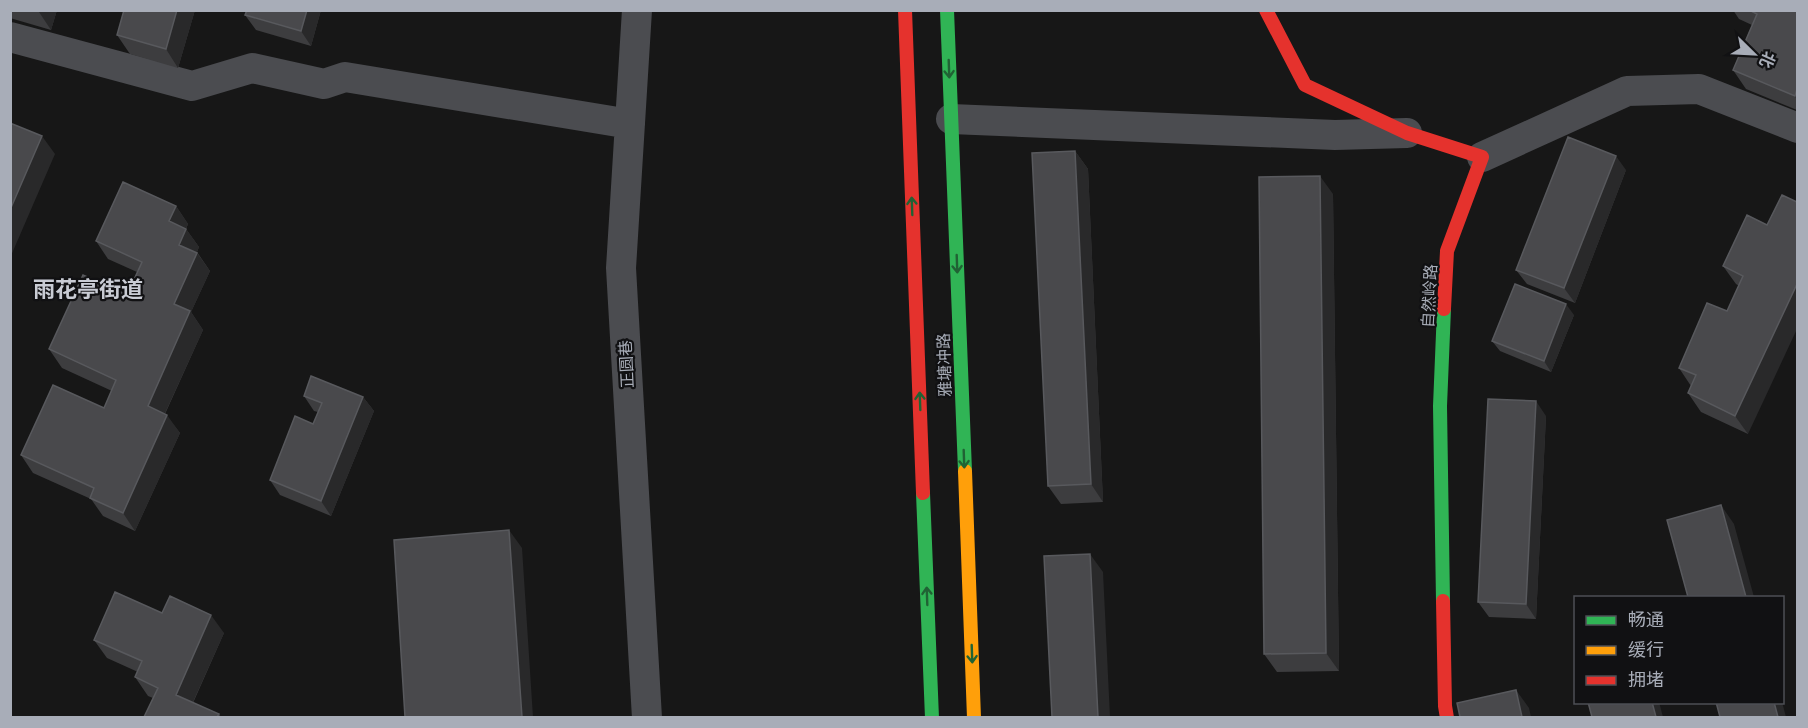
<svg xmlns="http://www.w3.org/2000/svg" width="1808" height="728" font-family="'Space Grotesk','Noto Sans SC',sans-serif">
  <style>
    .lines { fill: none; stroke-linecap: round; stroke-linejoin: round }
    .street { stroke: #4b4c50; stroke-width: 30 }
    .fast { stroke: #30b455; stroke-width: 14 }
    .slow { stroke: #ff9f0a; stroke-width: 14 }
    .jam { stroke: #e5322d; stroke-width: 14 }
    .wall { fill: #3d3d3f }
    .shaded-wall { fill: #29292a }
    .building { fill: #49494c; stroke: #58595d; stroke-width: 1.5 }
    .oneway { stroke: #206234 }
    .labels { text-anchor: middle; stroke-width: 4.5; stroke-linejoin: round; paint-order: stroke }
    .street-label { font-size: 16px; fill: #a8adb8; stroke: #111113 }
    .district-label { font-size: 22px; font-weight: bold; fill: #c9ccd4; stroke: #111113 }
  </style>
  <rect width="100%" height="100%" fill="#171717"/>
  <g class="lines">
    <path class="street" d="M637,10L621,268L647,718
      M10,37L192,86L252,68L324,84L345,77L630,124
      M951,119L1335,135L1407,133
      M1482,157L1627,91L1699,89L1798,128"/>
    <path class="fast" d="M947,10L965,471
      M923,493L932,718
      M1443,601L1440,406L1444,309"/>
    <path class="slow" d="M965,471L974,718"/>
    <path class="jam" d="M905,10L923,493
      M1266,10L1305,85L1407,133L1482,157L1447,251L1444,309
      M1443,601L1445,706L1447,718"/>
  </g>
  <path class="wall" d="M10,10H57L51,30L10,18Z
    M195,10L178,68L130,54L117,35Z
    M321,10L311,46L256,30L245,15Z
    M1733,10H1797V110L1746,89L1733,70L1752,25L1739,19Z
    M1075,151L1088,169L1103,502L1061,504L1048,486Z
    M1626,170L1575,303L1527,284L1516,270Z
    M1333,194L1339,671L1277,672L1264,654Z
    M176,206L188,224L186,229L199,247L197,252L210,271L191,312L203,330L165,414L180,433L135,531L103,516L91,499L33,473L21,455L104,408L112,391L62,368L49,349L127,295L137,272L108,259L96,241Z
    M1747,215L1748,434L1701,412L1688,393L1691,386L1679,368L1727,311L1739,286L1736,284L1723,266Z
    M1574,315L1551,372L1500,351L1492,341Z
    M304,396L363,397L374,411L331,516L280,495L270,480L313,424L318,412L314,411Z
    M1546,416L1536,619L1489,617L1478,602Z
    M162,613L224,633L193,703L219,714L221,717H144L153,698L148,696L135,677L138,672L107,658L94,640Z"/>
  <path class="shaded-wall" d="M39,10H57L51,30L39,12Z
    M177,10H195L178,68L166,49Z
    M307,10H321L311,46L301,31Z
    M1797,89V100L1795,96Z
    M42,136L55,154L10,258V210Z
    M1075,151L1088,169L1103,502L1091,484Z
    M1616,156L1626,170L1575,303L1564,288Z
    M1320,176L1333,194L1339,671L1326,653Z
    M176,206L188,224L181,239L169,221Z
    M186,229L199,247L192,263L179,245Z
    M197,253L210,271L191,312L203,330L160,424L148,406L174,304Z
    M1797,284V329L1748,434L1735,416Z
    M1566,304L1574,315L1551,372L1544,361Z
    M363,397L374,411L331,516L321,501Z
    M1536,401L1546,416L1536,619L1526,604Z
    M167,415L180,433L135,531L123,513Z
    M1721,505L1734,524L1754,597H1746Z
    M509,530L522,548L533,717H522Z
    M1090,554L1103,572L1110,717H1098Z
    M211,615L224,633L188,713L176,695Z
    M1516,690L1529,708L1531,717H1522Z
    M1652,702H1659L1663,717H1656Z
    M1774,702H1782L1786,717H1778Z"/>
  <path class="building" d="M124,10H177L166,49L117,35Z
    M247,10H307L301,31L245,15Z
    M1749,10H1797V89L1795,96L1733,70L1757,14Z
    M10,123L42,136L10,210Z
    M1568,137L1616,156L1564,288L1516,270Z
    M1075,151L1091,484L1048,486L1032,153Z
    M1320,176L1326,653L1264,654L1259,177Z
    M123,182L176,206L169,221L186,229L179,245L197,253L174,304L190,311L148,406L167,415L123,513L90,498L94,488L21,455L53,385L104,408L116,380L49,349L83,275L127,295L142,262L96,241Z
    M1782,195L1797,202V284L1735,416L1688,393L1696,375L1679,368L1707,303L1727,311L1743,276L1723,266L1747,215L1767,225Z
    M1515,284L1566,304L1544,361L1492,341Z
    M311,376L363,397L321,501L270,480L295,416L313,424L322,403L304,396Z
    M1488,399L1536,401L1526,604L1478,602Z
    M1721,505L1746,597H1688L1667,520Z
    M509,530L522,717H405L394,540Z
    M1090,554L1098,717H1052L1044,556Z
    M115,592L162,613L170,596L211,615L176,695L219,714L217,717H144L158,688L135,677L142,661L94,640Z
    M1516,690L1522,717H1460L1457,703Z
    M1588,702H1652L1656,717H1592Z
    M1716,702H1774L1778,717H1720Z"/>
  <defs><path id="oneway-shaft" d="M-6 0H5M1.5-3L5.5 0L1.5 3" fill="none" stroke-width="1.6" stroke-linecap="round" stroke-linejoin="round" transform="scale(1.5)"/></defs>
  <g class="oneway">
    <use href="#oneway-shaft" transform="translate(949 69) rotate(88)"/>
    <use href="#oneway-shaft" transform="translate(912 206) rotate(-92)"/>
    <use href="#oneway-shaft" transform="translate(957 264) rotate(88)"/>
    <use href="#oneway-shaft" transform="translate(920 401) rotate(-92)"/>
    <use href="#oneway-shaft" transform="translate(964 459) rotate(88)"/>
    <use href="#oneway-shaft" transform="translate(927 596) rotate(-92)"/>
    <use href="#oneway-shaft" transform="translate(972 654) rotate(88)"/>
  </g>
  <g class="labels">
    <g class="street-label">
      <text transform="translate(1429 296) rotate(-87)" y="6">自然岭路</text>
      <text transform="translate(626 364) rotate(-93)" y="6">正圆巷</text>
      <text transform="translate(944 365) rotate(-92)" y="6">雅塘冲路</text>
    </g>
    <g class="district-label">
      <text x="88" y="297">雨花亭街道</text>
    </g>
  </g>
  <rect width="1808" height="728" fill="none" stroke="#a8adb8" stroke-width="24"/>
  <rect x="1574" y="596" width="210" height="108" fill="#111113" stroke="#4d4f55" stroke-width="1.5"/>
  <rect x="1586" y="616" width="30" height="9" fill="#30b455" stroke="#4d4f55" stroke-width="1.5"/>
  <text x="1628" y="626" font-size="18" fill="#a8adb8">畅通</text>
  <rect x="1586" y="646" width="30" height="9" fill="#ff9f0a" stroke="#4d4f55" stroke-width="1.5"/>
  <text x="1628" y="656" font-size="18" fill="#a8adb8">缓行</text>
  <rect x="1586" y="676" width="30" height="9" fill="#e5322d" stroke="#4d4f55" stroke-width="1.5"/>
  <text x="1628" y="686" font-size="18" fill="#a8adb8">拥堵</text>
  <g transform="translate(1754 54) rotate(114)" stroke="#111113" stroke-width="4.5" paint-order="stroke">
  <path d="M0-4.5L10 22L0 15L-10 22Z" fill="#a8adb8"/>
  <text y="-9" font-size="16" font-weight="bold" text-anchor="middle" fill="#a8adb8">北</text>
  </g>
</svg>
